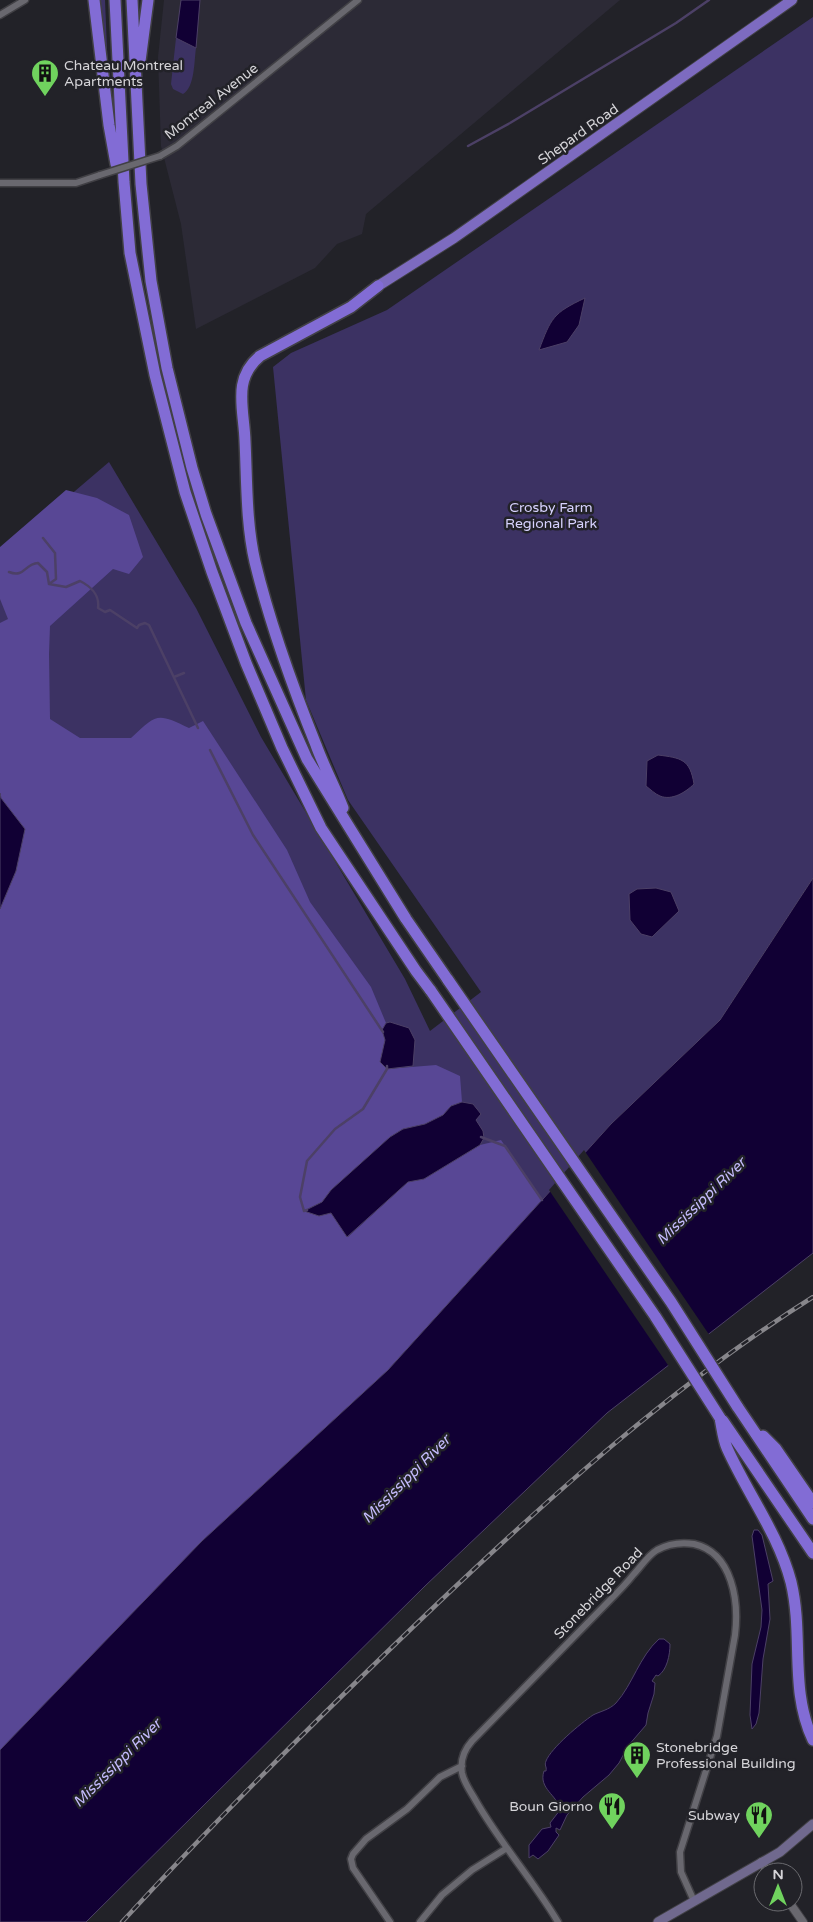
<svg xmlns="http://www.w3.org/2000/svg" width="813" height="1922" font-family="'Varela Round',sans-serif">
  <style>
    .built { fill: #2c2a36 }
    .green { fill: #3c3263 }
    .forest { fill: #584795 }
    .water { fill: #110034; stroke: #4c4066 }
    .pier { fill: #222228 }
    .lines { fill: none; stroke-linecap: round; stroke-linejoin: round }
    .stream { stroke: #4c4066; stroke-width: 2.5 }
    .minor-casing { stroke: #414045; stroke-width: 9 }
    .tertiary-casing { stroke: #414045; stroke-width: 10 }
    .secondary-casing { stroke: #414045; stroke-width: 11 }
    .trunk-casing { stroke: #414045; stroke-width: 12 }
    .motorway-casing { stroke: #414045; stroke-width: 14 }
    .minor { stroke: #69686f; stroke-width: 6 }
    .tertiary { stroke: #69686f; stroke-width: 8 }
    .secondary { stroke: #70698e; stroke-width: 9 }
    .trunk { stroke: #7d6bc0; stroke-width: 10 }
    .motorway { stroke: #826cd5; stroke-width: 11 }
    .rail-casing { stroke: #87868b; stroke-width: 4.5 }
    .rail { stroke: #222228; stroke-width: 2.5; stroke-dasharray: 8; stroke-linecap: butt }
    .minor-bridge-casing { stroke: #414045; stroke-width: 9; stroke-linecap: butt }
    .motorway-bridge-casing { stroke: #414045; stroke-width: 14; stroke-linecap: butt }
    .minor-bridge { stroke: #69686f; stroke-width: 6 }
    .motorway-bridge { stroke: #826cd5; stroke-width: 11 }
    .labels { text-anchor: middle; stroke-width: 5; stroke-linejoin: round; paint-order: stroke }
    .poi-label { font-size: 14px; fill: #d6d5d9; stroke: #222228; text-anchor: start }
    .street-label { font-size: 14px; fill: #d6d5d9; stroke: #222228 }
    .park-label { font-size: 14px; fill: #d7d2fe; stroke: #222228 }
    .water-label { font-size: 15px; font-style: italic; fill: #c4bbfc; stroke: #222228 }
  </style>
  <rect width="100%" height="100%" fill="#222228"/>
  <path class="built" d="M164,0H620L366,214L362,234L337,244L315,268L196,329L181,224L161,146L158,57Z"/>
  <path class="green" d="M97,0H105L108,73H106Z
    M813,17V878L720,1020L611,1124L507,1239L0,1750V555L109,462L196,608L261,737L405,979L430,1031L481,992L348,800L306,700L273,367L291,353L387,310Z
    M176,38L196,48C194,61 195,87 183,94L173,89L171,84Z"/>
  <path class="forest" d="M66,490L97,498L129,515L143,557L129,574L113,569L50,626L49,654L50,719L80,738H131C157,714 156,712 189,728L203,721L287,850L310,902L371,987L386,1023L382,1030L385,1040L387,1069L436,1065L460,1076L462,1102L451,1106L443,1115L425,1124L403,1129L390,1137L331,1190L322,1202L305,1210L319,1216L331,1213L348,1237L408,1182L424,1179L480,1145L501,1140L542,1200L388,1370L202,1541L0,1750V909L16,871L0,793V623L8,619L0,599V547Z"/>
  <path class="water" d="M181,0H200L196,48L176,38Z
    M585,298L579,325L567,342L539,350C551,318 553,313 585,298Z
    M658,755C681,758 690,759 694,784C686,792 672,801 660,796C655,794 650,789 646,786L647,761Z
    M0,793L1,798L25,829L16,871L0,909Z
    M813,878V1253L607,1413L425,1586L86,1922H0V1750L202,1541L388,1370L611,1124L720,1020Z
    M656,888L671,892L679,911L652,937L641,934L630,920L629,894L637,889Z
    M390,1022L409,1028L415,1040L413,1066L387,1069L380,1062L385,1040L382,1030L386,1023Z
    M462,1102L473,1104L481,1114L476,1120L483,1131L484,1138L480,1145L424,1179L408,1182L347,1237L331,1213L319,1216L304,1211L322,1202L331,1190L390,1137L403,1129L425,1124L443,1115L451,1106Z
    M754,1530H758L762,1535L773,1581L768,1584L770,1619L763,1659L759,1713L756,1724L752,1729L750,1715L752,1664L761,1627L762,1610L752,1536Z
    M659,1639H664L670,1644C670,1655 667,1670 658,1676L656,1675L652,1681L655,1683L654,1694L648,1713L646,1725L628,1746L619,1763L609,1775L583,1797L567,1815L560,1830L556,1828V1832L559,1835L548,1851L538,1859L533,1855L529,1858V1845L542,1829L551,1827L550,1823L560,1810C558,1795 538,1789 544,1771H546C547,1766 544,1766 546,1761C551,1748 581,1723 593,1715C601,1711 609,1710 616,1703C633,1684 639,1657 659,1639Z"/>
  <path class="pier" d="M584,1150L710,1336L670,1368L549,1190Z"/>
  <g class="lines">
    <path class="stream" d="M468,146L510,123L676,23L709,0
      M43,538L55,553L56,579L49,584
      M9,572C25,578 24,564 38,563L47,572L49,584L66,587L80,581C90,586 100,595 98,608L105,612L110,610L137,628L139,625L145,623L149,625L198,728
      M174,677L184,673
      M210,750L253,835L383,1032
      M481,1137L505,1146L542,1200
      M307,1210L304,1211L300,1197L307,1161L335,1129L363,1109L387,1069V1066"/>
    <g class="minor-casing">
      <path id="minor" d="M0,15L25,0
        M160,156L177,146L358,0
        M0,183H76L100,175
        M390,1922L353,1868L351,1859L353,1854L366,1839L407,1809L440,1777L462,1766
        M420,1922L442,1895L472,1870L507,1848
        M558,1922C533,1880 500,1843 476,1801C471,1792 464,1783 462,1773C460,1761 464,1750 472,1741C518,1694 564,1647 610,1600C618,1592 626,1584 633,1575C641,1567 647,1556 657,1550C668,1544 681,1542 694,1544C733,1553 739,1602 735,1635L717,1736L680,1852L681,1872L694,1901"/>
    </g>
    <g class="tertiary-casing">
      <path id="tertiary" d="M761,1862L768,1872
        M789,1902L803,1922"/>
    </g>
    <g class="secondary-casing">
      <path id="secondary" d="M658,1922L780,1852L813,1824"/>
    </g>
    <g class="trunk-casing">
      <path id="trunk" d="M378,286L454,238L792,0"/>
    </g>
    <g class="motorway-casing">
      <path id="motorway" d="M94,0L109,125L116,164
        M115,0L124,182L130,253L155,375L185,492L212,572L246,663L282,748L321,828L416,971L431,991
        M132,0L141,184L151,281L167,368L192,468L206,514L246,623L307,759L406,919L448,980
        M140,61L148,0
        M343,808C335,787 324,767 316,745C292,685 270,624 255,562C246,523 247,481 245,441C244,409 232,379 260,356L351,307L378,286
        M737,1406L813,1519
        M720,1418C722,1427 723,1439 727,1448C747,1493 778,1533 791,1582C804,1636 789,1689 813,1740
        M723,1421L813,1553
        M763,1436L776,1449L813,1503"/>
    </g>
    <use href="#minor" class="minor"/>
    <use href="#tertiary" class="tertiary"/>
    <use href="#secondary" class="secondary"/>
    <use href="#trunk" class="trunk"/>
    <use href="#motorway" class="motorway"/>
    <g class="rail-casing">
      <path id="rail" d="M122,1922C223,1812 328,1708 436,1605C554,1493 675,1384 813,1297"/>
    </g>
    <use href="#rail" class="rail"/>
    <g class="minor-bridge-casing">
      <path id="minor-bridge" d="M100,175L160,156"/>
    </g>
    <g class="motorway-bridge-casing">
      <path id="motorway-bridge" d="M448,980L671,1302L737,1406
        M431,991L655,1316L720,1418"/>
    </g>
    <use href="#minor-bridge" class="minor-bridge"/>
    <use href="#motorway-bridge" class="motorway-bridge"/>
  </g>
  <defs>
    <g id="building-pin" transform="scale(1.4375)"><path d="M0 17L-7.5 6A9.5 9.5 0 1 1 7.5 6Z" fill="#70d35e" stroke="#222228"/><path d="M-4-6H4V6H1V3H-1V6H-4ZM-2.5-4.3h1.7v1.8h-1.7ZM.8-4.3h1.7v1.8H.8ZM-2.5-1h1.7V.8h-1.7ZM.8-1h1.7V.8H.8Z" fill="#111"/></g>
    <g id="restaurant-pin" transform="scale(1.4375)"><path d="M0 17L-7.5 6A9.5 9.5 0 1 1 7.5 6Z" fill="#70d35e" stroke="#222228"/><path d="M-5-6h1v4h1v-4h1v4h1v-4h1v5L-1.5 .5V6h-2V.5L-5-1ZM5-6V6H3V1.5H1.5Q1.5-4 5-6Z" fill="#111"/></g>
  </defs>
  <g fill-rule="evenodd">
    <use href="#building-pin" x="45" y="73"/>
    <use href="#building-pin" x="637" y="1755"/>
    <use href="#restaurant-pin" x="612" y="1806"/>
    <use href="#restaurant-pin" x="759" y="1815"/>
  </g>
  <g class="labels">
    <g class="poi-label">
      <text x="64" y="70">Chateau Montreal<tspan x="64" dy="16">Apartments</tspan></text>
      <text x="656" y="1752">Stonebridge<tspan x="656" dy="16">Professional Building</tspan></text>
      <text x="593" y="1811" text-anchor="end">Boun Giorno</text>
      <text x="740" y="1820" text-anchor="end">Subway</text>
    </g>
    <g class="street-label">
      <text transform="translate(211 101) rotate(-38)" y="5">Montreal Avenue</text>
      <text transform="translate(578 134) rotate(-35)" y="5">Shepard Road</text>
      <text transform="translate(598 1593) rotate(-46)" y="5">Stonebridge Road</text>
    </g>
    <g class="park-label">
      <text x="551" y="512">Crosby Farm<tspan x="551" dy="16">Regional Park</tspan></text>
    </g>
    <g class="water-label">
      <text transform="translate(701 1201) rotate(-44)" y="5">Mississippi River</text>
      <text transform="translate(406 1479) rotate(-45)" y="5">Mississippi River</text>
      <text transform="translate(117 1763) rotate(-45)" y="5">Mississippi River</text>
    </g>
  </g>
  <g transform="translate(778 1887)"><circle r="24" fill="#222228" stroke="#6a6a6f"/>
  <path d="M0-4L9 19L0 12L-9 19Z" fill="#70d35e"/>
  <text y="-8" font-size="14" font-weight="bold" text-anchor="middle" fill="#d6d5d9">N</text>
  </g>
</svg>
